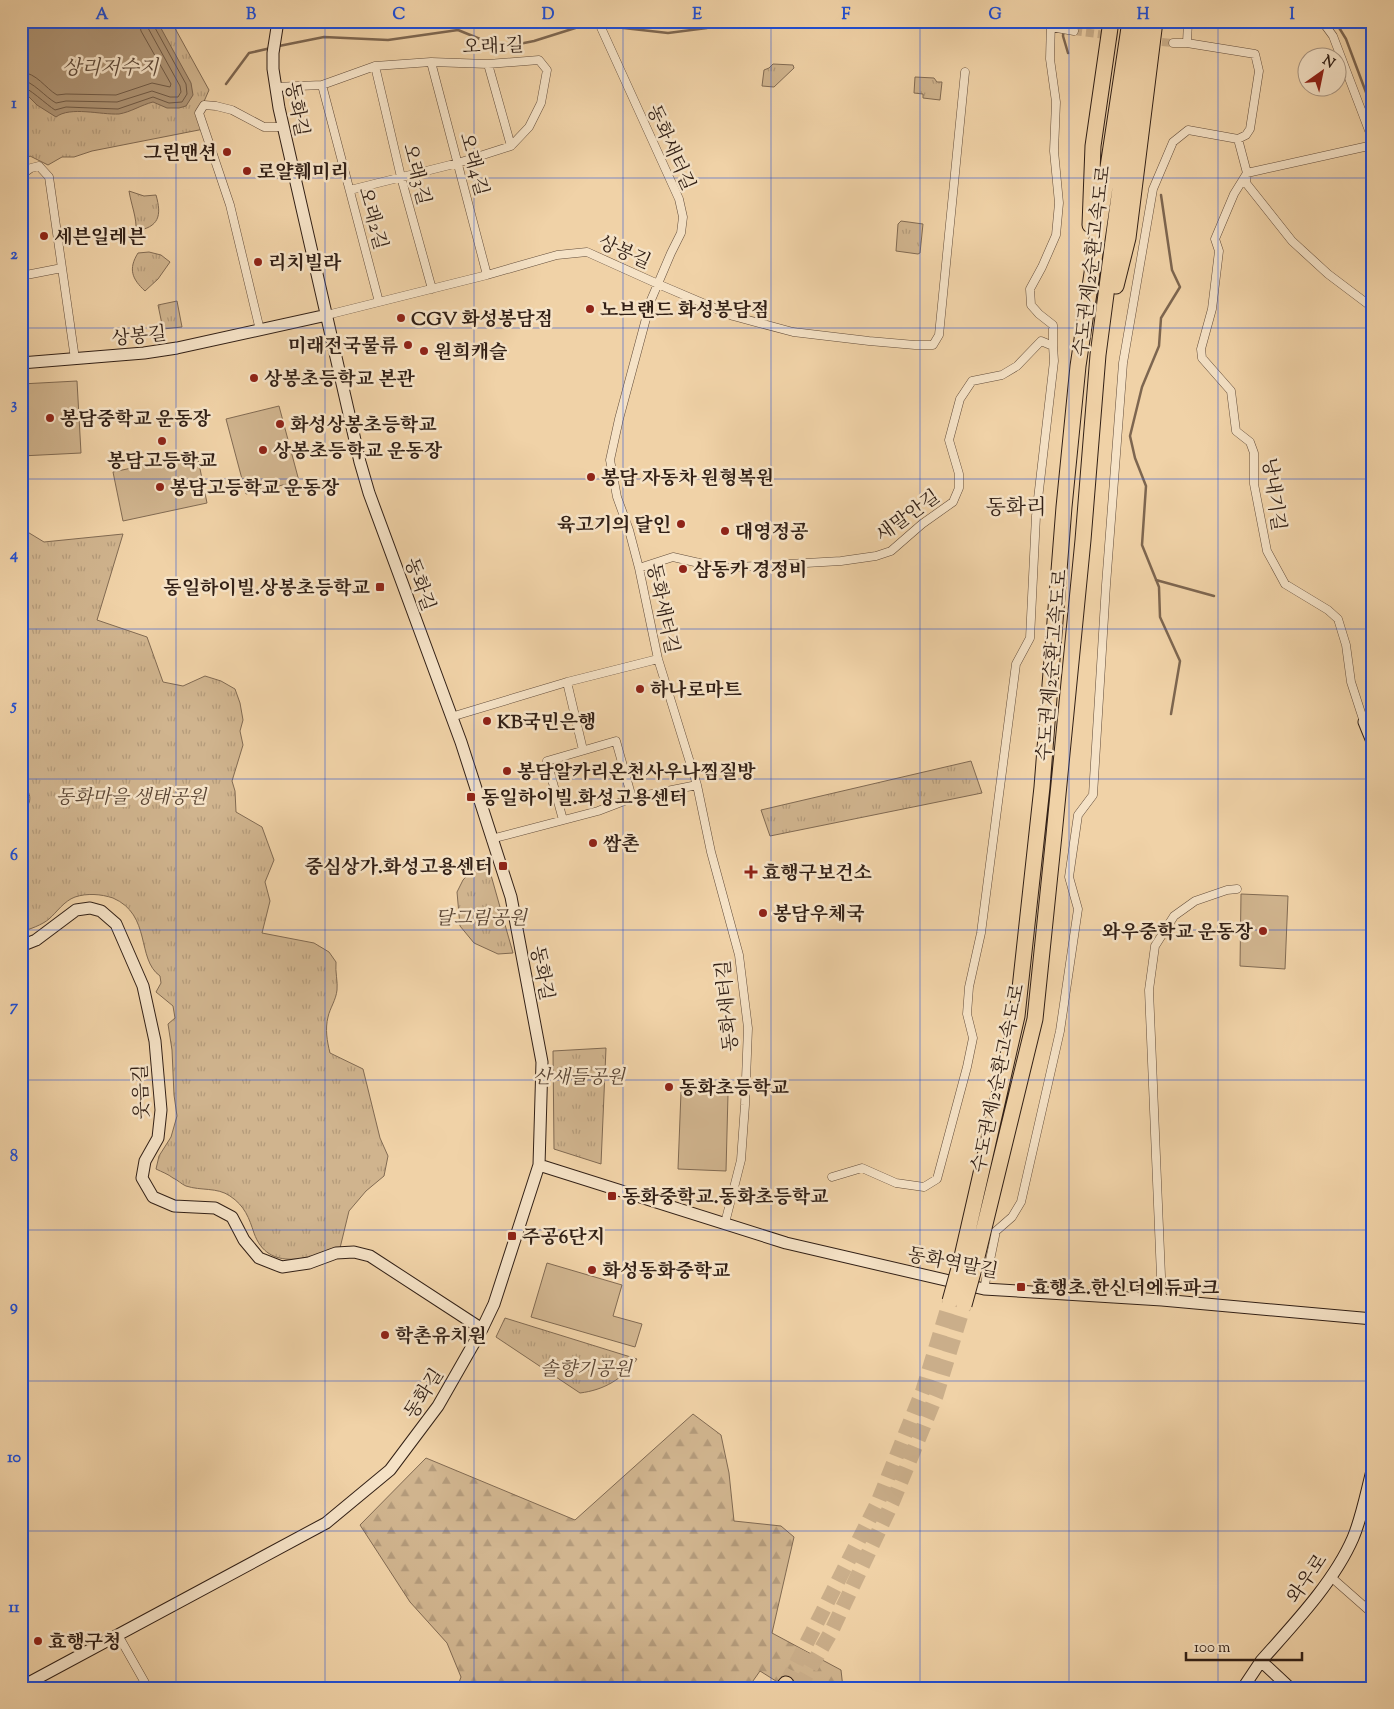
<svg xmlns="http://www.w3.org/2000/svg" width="1394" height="1709" font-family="'Sorts Mill Goudy','Noto Serif KR',serif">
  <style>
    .forest { fill: url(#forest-firs); stroke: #816a52 }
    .park { fill: url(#park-tufts); stroke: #816a52 }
    .garden { fill: #d0b48e; stroke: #816a52 }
    .water { fill: #af9576; stroke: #7d6650 }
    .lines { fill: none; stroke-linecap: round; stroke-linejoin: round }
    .shore { stroke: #705a46; stroke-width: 1 }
    .stream { stroke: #7d6650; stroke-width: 2.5 }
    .street-tunnel { stroke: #caae8a; stroke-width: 8; stroke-dasharray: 8 4; stroke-linecap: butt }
    .highway-tunnel { stroke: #caae8a; stroke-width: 15; stroke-dasharray: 15 8; stroke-linecap: butt }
    .street-casing { stroke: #624c3a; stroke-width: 9 }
    .secondary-casing { stroke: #322016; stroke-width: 13 }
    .highway-casing { stroke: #322016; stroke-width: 17 }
    .street { stroke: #f5e2c6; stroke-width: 8 }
    .secondary { stroke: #f5e2c6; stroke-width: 11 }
    .highway { stroke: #f0d2a7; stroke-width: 15 }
    .highway-bridge-casing { stroke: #322016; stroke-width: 17; stroke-linecap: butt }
    .highway-bridge { stroke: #f0d2a7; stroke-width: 15 }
    .grid { fill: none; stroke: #1d4ed8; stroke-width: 1; stroke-opacity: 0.55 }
    .poi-dot { fill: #8f2418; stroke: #f5e2c6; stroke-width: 2 }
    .labels { text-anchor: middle; stroke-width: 5; stroke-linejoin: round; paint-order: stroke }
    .street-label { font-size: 19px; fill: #322016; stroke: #f5e2c6 }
    .poi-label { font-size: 19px; font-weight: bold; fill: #322016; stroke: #f5e2c6; text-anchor: start }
    .park-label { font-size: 19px; font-style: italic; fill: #5a4534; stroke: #f5e2c6 }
    .water-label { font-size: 20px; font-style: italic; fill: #5e4938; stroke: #f5e2c6 }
    .quarter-label { font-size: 21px; fill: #322016; stroke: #f5e2c6 }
    .neatline { fill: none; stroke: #1d4ed8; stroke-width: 2 }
    .grid-label { font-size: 16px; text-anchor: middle; font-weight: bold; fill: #1d4ed8 }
  </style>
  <defs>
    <pattern id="forest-firs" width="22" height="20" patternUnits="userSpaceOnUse" patternTransform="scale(1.25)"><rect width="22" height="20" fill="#d0b48e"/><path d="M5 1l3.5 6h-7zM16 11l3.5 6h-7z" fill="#b39a7a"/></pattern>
    <pattern id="park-tufts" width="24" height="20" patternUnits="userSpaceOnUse" patternTransform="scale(1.25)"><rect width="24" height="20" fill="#d0b48e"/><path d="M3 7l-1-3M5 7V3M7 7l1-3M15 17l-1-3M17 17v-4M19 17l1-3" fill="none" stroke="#b39a7a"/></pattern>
  </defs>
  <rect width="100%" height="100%" fill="#f0d2a7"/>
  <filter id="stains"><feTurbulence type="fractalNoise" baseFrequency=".004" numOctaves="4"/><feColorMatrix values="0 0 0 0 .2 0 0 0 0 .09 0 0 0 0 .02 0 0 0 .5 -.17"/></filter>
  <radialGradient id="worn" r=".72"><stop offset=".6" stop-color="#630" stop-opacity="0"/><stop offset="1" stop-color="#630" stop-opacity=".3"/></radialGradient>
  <path class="forest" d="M693,1414L721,1435L729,1473L734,1521L781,1526L794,1537L772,1633L841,1670L843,1688H787L760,1671L748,1688H457L461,1677L447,1643L410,1602L360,1525L426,1458L575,1520Z"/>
  <path class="park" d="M21,21H171L209,90L199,113L204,129L92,151L74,157H62L48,165L30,156L26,159L21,153Z
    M773,64L793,65L794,68L774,87L762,86L764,70L769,68Z
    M915,77L934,78L937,82H942L940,100L923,98V94L914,93Z
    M129,191L144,196L156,195C162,216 159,227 136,231C137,218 131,204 129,191Z
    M901,221L923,224L920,253L918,254L896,251L898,224Z
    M149,252L161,255L170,262L158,279L145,291C132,279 128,269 138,253Z
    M177,301L182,327L163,329L158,305Z
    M21,528L44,542L123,534L97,620L147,637L163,682L183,686L205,676L221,681L235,689L240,703L243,720L240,731L243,745L232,781L235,791L236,812L262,827L274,860L265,882L270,901L262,933L314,943L329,952L336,962C335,972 338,982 337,990C336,1000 330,1008 328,1017C325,1029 327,1041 330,1053L363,1069L380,1138L388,1156L384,1176L366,1191L349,1211L340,1248C310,1258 268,1273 254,1233C249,1218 245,1206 230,1196C217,1187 201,1191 186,1186C181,1184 178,1180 173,1178C168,1174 162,1172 156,1169L159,1156L171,1137L177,1116L174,1095L172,1050L168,1024L175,1018L173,1006L156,992L161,983L160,976C136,959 152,915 113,898C101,894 87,893 75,897C64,901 57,912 49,919C42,925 30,929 21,932V811C36,802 29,791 21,780Z
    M971,761L982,793L770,836L761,810Z
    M487,861L513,953L498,954L474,943L460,926L457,892L463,880L473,869Z
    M606,1048L601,1164L554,1149L553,1051Z
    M505,1318L637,1359C623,1379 604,1390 580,1393L496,1337Z"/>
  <path class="garden" d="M77,381L81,453L21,456V384Z
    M279,406L299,481L246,494L226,419Z
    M197,454L207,503L123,521L113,472Z
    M1241,894L1288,896L1285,969L1240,966Z
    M681,1092L728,1094L726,1171L678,1169Z
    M547,1263L622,1285L613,1316L642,1324L635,1347L531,1317Z"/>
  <path class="water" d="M21,21H157L191,83L193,95L186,106L179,108H167L153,102C141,105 131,112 119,114C101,115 70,106 56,117L37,105L21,89Z"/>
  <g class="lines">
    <path class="shore" d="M21,72C37,73 45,88 57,95L66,94L116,95L152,83L170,87L171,84L141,31L139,21
      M21,80C33,81 45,97 56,103L66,101L117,102L152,91L170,97H178L181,92L180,86L148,28L147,21
      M21,86C28,87 47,105 55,110L66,107L118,109L153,97L169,103L182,102L187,94L186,84L154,26L153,21"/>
    <path class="stream" d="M1065,21L1063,36L1068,53
      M1335,21L1346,39L1373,111
      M279,46L324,37L388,40L458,30L485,41L509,46L534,41L588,24L668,33L707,28
      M226,84L249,53L271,48
      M1161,195L1172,270L1180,287L1161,318L1159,346L1142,387L1130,436L1135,458L1146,486L1142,545L1159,587L1160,617L1180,661L1171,714
      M1156,580L1214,596"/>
    <path class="street-tunnel" d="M1074,31L1129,38
      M1150,41L1173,43"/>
    <path class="highway-tunnel" d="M786,1684L878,1502L923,1390L950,1301
      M799,1688L831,1632L893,1501L936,1396L964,1305"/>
    <g class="street-casing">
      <path id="street" d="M598,21L679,199L683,217L681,233L671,253L651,300L619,419L610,460L617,497L629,530L639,568L658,659L697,785L711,852L739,955L748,1028L745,1105L741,1160L725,1223
        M1322,21L1333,36L1373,141
        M1051,27L1074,31
        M1173,43H1187L1188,21
        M431,62L487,275
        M488,64L511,146
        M375,66L401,177L432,289
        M322,85L379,302
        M275,87L322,85L375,66L431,62L488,64L539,60L547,70L541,103L529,127L511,146L458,163L350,190
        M1238,139L1247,173L1246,183L1292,241L1328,274L1373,308
        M1373,145L1247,173L1234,194L1215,239L1219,251L1212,309L1201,349L1202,358L1231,391L1236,431L1250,442L1254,453V484L1267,551L1285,584L1328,610L1338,619L1346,645L1351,682L1364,722H1373
        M21,175L31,168L39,166L49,177L75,359
        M21,276L62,268
        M327,315L487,275L557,255L587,252L658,284L733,316L793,332L869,341L915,345H933L939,335L965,72
        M260,330L230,205L199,113L204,105L216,106L232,110L264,127H283
        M639,568L673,557L721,568L841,561L876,556L891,551L922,524L953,502L959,488V474L949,440L960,399L972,381L1002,375L1017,366L1041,341L1053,346V325L1039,314L1031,305L1030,289L1042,267L1056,235L1059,203L1054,151L1056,102L1050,59L1051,21
        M567,682L583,750
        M451,717L567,682L658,659
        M563,820L547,761L616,741L632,798
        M491,839L598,811L632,798L697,785
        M832,1177L862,1168L896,1183L924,1187L937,1179L967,1067L973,1038L967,1014L969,987L981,933L1016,664L1030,638L1036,516L1054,361L1053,346
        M984,1289L996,1231L1012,1217L1021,1202L1060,1031L1078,909L1069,877L1078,815L1093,795L1106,585L1123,363L1153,189L1173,142L1188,130L1238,139L1246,135L1250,129L1259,71L1255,54L1187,43
        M1162,1300L1149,990L1155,946L1174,916L1195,901L1227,890L1237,889
        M1331,1577L1373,1614
        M118,1635L148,1688"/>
    </g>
    <g class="secondary-casing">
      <path id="secondary" d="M21,363L144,353L177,348L327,315
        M1364,722L1373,744
        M21,946L36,940L76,910L90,908L101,911L116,924L143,986L155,1041L161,1110L158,1138L145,1161L142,1178L153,1197L174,1206L215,1208L232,1217L244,1240L259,1258L282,1267L309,1263L336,1253L354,1252L370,1256L482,1329
        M539,1165L786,1243L984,1289L1162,1300L1373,1319
        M21,1687L326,1523L390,1470L438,1406L482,1329L494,1304L539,1165L542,1062L511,897L461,742L369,493L360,462L279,108L273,69V53L278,21
        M1243,1688L1261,1661
        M1290,1688L1261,1661C1293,1625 1334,1582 1353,1538C1362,1517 1367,1489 1373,1467"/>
    </g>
    <g class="highway-casing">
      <path id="highway" d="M1090,225L1093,146L1111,21
        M1116,286L1128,238L1155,21
        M961,1261L1017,1016L1042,787L1064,507L1078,366L1130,21
        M975,1265L1035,1019L1054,835L1083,540L1098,355L1142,21
        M783,1688L786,1684"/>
    </g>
    <use href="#street" class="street"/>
    <use href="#secondary" class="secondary"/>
    <use href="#highway" class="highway"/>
    <g class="highway-bridge-casing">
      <path id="highway-bridge" d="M950,1301L961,1261
        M964,1305L975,1265"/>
    </g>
    <use href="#highway-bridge" class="highway-bridge"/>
  </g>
  <path class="grid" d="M176,21V1688M325,21V1688M474,21V1688M623,21V1688M771,21V1688M920,21V1688M1069,21V1688M1218,21V1688M21,178H1373M21,328H1373M21,479H1373M21,629H1373M21,779H1373M21,930H1373M21,1080H1373M21,1230H1373M21,1381H1373M21,1531H1373"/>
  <g class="poi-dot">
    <circle cx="227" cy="152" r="5"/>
    <circle cx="247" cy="171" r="5"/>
    <circle cx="44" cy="236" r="5"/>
    <circle cx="258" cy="262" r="5"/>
    <circle cx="590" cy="309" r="5"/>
    <circle cx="401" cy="318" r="5"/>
    <circle cx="408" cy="345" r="5"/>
    <circle cx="424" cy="351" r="5"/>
    <circle cx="254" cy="378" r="5"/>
    <circle cx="50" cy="418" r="5"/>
    <circle cx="280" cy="424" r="5"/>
    <circle cx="162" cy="441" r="5"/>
    <circle cx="263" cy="450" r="5"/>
    <circle cx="591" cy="477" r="5"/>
    <circle cx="160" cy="487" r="5"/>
    <circle cx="681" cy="524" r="5"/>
    <circle cx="725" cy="531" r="5"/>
    <circle cx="683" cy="569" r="5"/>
    <rect x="375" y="582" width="10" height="10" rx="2.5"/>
    <circle cx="640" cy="689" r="5"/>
    <circle cx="487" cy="721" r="5"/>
    <circle cx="507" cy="771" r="5"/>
    <rect x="466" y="792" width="10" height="10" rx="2.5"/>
    <circle cx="593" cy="843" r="5"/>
    <rect x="498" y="861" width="10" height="10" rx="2.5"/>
    <path d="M748.5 864.5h5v5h5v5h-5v5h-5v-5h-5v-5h5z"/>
    <circle cx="763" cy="913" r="5"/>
    <circle cx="1263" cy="931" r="5"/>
    <circle cx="669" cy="1087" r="5"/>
    <rect x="607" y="1191" width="10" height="10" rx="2.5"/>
    <rect x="507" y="1231" width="10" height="10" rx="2.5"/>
    <circle cx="592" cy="1270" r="5"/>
    <rect x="1016" y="1282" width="10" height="10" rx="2.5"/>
    <circle cx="385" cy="1335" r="5"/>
    <circle cx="38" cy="1641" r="5"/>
  </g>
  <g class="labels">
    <g class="street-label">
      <text transform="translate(493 45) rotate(-2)" y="7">오래1길</text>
      <text transform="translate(298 109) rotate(79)" y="7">동화길</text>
      <text transform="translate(672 147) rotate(66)" y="7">동화새터길</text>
      <text transform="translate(475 164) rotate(75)" y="7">오래4길</text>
      <text transform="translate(418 174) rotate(76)" y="7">오래3길</text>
      <text transform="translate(374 218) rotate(75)" y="7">오래2길</text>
      <text transform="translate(625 251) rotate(24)" y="7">상봉길</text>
      <text transform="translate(1091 261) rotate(-83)" y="7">수도권제2순환고속도로</text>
      <text transform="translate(139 335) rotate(-6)" y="7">상봉길</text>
      <text transform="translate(1275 494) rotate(82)" y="7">낭내기길</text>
      <text transform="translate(907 515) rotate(-36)" y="7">새말안길</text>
      <text transform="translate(421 584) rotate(70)" y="7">동화길</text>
      <text transform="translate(664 608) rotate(78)" y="7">동화새터길</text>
      <text transform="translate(1051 665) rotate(-85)" y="7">수도권제2순환고속도로</text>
      <text transform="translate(543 973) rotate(79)" y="7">동화길</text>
      <text transform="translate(726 1006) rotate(-95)" y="7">동화새터길</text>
      <text transform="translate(997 1078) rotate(-78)" y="7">수도권제2순환고속도로</text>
      <text transform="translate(140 1092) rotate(-92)" y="7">웃음길</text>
      <text transform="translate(953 1262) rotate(11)" y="7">동화역말길</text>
      <text transform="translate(423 1393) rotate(-57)" y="7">동화길</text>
      <text transform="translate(1306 1578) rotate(-55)" y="7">와우로</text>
    </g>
    <g class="poi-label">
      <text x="217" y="159" text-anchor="end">그린맨션</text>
      <text x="257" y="178">로얄훼미리</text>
      <text x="54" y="243">세븐일레븐</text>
      <text x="268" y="269">리치빌라</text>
      <text x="600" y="316">노브랜드 화성봉담점</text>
      <text x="411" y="325">CGV 화성봉담점</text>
      <text x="398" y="352" text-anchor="end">미래전국물류</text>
      <text x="434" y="358">원희캐슬</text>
      <text x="264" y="385">상봉초등학교 본관</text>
      <text x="60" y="425">봉담중학교 운동장</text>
      <text x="290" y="431">화성상봉초등학교</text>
      <text x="273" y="457">상봉초등학교 운동장</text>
      <text x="162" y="467" text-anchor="middle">봉담고등학교</text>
      <text x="601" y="484">봉담 자동차 원형복원</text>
      <text x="170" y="494">봉담고등학교 운동장</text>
      <text x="671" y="531" text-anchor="end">육고기의 달인</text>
      <text x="735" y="538">대영정공</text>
      <text x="693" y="576">삼동카 경정비</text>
      <text x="370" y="594" text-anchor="end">동일하이빌.상봉초등학교</text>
      <text x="650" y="696">하나로마트</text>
      <text x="497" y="728">KB국민은행</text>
      <text x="517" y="778">봉담알카리온천사우나찜질방</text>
      <text x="481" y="804">동일하이빌.화성고용센터</text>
      <text x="603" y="850">쌈촌</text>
      <text x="493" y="873" text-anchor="end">중심상가.화성고용센터</text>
      <text x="762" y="879">효행구보건소</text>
      <text x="773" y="920">봉담우체국</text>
      <text x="1253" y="938" text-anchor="end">와우중학교 운동장</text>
      <text x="679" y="1094">동화초등학교</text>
      <text x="622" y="1203">동화중학교.동화초등학교</text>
      <text x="522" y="1243">주공6단지</text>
      <text x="602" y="1277">화성동화중학교</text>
      <text x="1031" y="1294">효행초.한신더에듀파크</text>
      <text x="395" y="1342">학촌유치원</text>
      <text x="48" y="1648">효행구청</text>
    </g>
    <g class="park-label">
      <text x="131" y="803">동화마을 생태공원</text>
      <text x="481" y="924">달그림공원</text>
      <text x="579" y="1083">산새들공원</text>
      <text x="586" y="1375">솔향기공원</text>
    </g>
    <g class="water-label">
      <text x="110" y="74">상리저수지</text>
    </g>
    <g class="quarter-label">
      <text x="1016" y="514">동화리</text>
    </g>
  </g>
  <rect width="1394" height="1709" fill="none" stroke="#f0d2a7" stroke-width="55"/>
  <g transform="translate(1322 72) rotate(33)"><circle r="24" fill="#f5e2c6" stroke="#a79480"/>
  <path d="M0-4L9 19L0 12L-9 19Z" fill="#8f2418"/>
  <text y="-8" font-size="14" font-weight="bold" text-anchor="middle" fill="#322016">N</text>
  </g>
  <path d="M1186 1652v8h116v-8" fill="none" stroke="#322016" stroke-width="2.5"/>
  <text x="1194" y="1652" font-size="15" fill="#322016" stroke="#f5e2c6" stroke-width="4" paint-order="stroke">100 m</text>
  <rect x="28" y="28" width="1338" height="1654" class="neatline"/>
  <g class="grid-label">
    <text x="102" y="19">A</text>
    <text x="251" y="19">B</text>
    <text x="399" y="19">C</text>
    <text x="548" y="19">D</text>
    <text x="697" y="19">E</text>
    <text x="846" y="19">F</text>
    <text x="995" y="19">G</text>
    <text x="1143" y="19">H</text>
    <text x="1292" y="19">I</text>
    <text x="14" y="108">1</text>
    <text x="14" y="259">2</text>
    <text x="14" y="409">3</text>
    <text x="14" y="559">4</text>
    <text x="14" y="710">5</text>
    <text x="14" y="860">6</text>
    <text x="14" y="1011">7</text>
    <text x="14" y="1161">8</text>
    <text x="14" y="1311">9</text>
    <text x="14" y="1462">10</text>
    <text x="14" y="1612">11</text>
  </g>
  <rect width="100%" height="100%" filter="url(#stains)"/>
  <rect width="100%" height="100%" fill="url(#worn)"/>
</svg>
